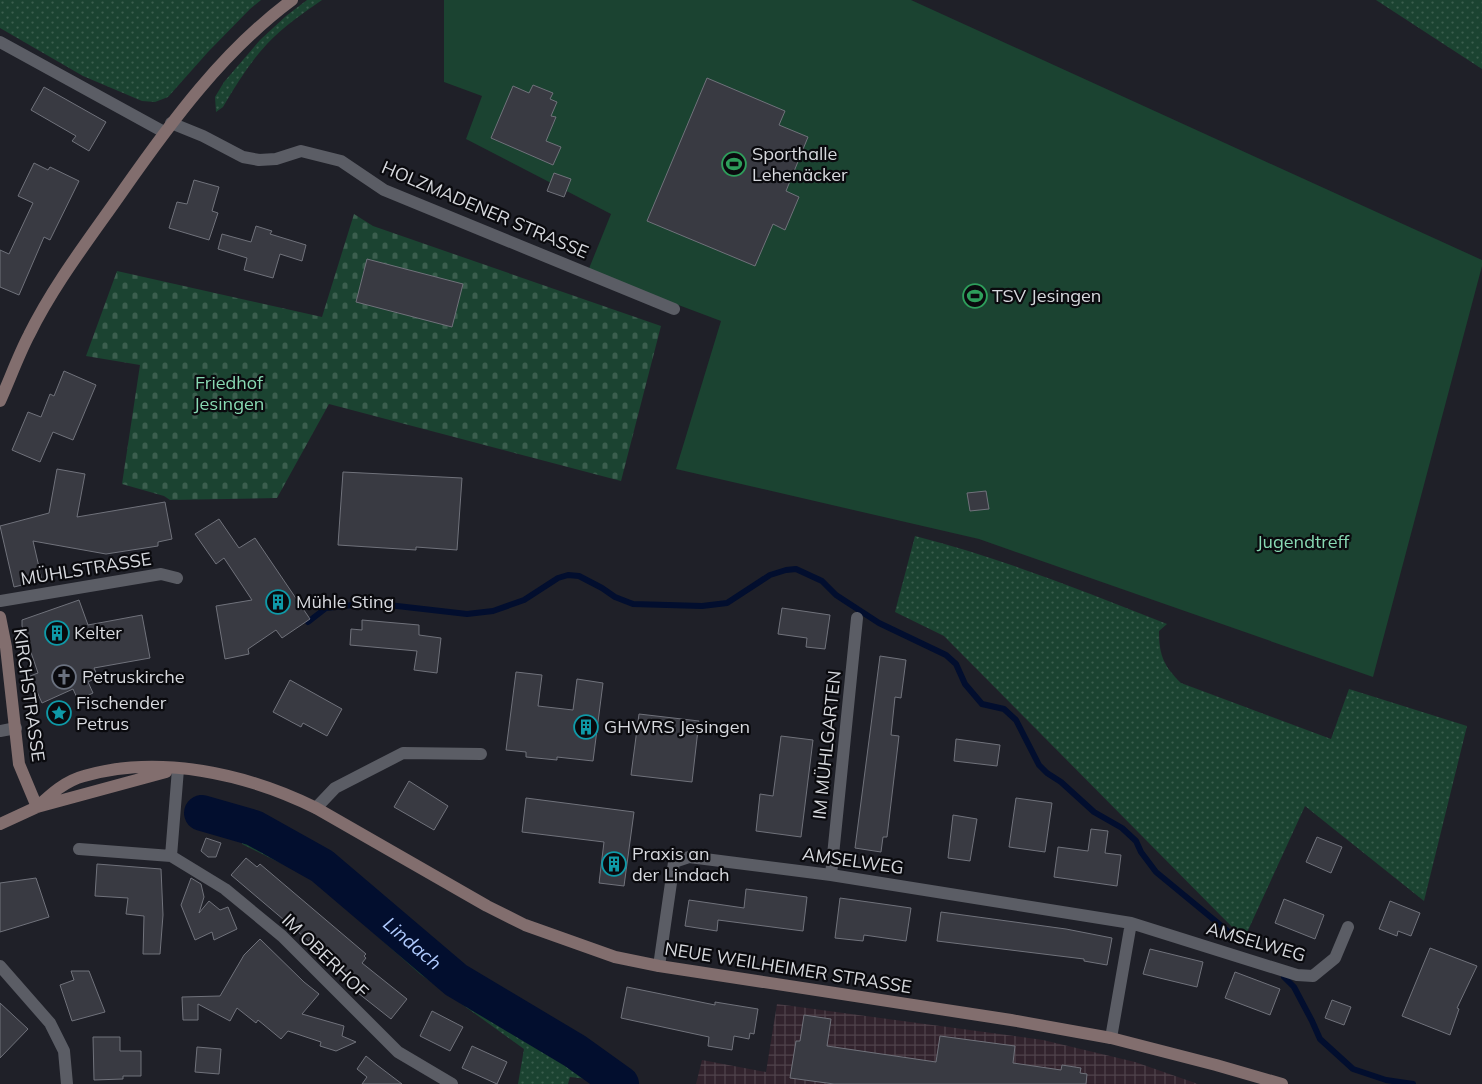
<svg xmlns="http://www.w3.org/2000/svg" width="1482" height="1084" font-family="Mulish,sans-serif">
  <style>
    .industrial { fill: url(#industrial-grid) }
    .grass { fill: url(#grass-dots) }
    .cemetery { fill: url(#cemetery-stones) }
    .park { fill: #1b4331 }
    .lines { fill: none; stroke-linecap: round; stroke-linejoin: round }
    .stream { stroke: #020e2e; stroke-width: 6 }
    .river { stroke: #020e2e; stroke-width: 36 }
    .building { fill: #393a42; stroke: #70727b }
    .street { stroke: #5b5d65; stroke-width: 12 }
    .secondary { stroke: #826e6e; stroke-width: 12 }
    .labels { text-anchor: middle; stroke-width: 4.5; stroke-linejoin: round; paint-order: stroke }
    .poi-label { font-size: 18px; fill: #d7d9de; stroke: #0a0a0e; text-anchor: start }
    .street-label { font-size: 18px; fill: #d7d9de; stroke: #0a0a0e }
    .park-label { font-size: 18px; fill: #88d9b3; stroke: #0a0a0e }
    .water-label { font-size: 19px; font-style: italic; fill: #aec9fd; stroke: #0a0a0e }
  </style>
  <defs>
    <pattern id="industrial-grid" width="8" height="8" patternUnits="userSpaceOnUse" patternTransform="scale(1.25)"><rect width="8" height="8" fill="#32232d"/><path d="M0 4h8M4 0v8" fill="none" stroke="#4f424b"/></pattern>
    <pattern id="grass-dots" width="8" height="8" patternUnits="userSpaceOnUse" patternTransform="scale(1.25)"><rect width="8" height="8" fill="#1b4331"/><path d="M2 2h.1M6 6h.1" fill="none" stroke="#3b5e4e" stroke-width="1.8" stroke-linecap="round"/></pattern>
    <pattern id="cemetery-stones" width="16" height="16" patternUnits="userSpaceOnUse" patternTransform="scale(1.25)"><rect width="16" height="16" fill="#1b4331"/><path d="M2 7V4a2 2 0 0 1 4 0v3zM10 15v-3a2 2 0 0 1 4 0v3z" fill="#3b5e4e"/></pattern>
  </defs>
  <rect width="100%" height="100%" fill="#1f2028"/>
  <path class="industrial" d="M777,1004L1043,1040L1135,1062L1198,1084H696L702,1060L766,1072Z"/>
  <path class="grass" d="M0,0H261L250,9L208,52L168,97L155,102L142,101L83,76L0,28Z
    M307,0H322C303,13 283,27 267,44C250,62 236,85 223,107L216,112L215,97L224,82L260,40L286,16Z
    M1376,0H1482V69Z
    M915,536C1001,558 1084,591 1167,624L1159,631C1159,656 1164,666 1181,683L1331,739L1349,689L1467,726L1424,901L1305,806L1244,939L944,636L895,612Z
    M245,830L319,871L454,984L571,1056L610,1084H592L588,1079L570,1077L568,1084H518L524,1049L420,974L313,879L242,844Z"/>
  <path class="cemetery" d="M354,214L373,226L661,326L621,481L329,404L277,498L170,500L164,496L122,484L140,365L86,356L117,271L322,317Z"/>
  <path class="park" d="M444,0H911L1482,260V266L1373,677L979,539L676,469L721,321L588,271L611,214L466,139L482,96L444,82Z"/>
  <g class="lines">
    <path class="stream" d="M308,622L326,608L371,603L467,614L493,611L524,600L558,578L568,575L579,576L602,588L615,597L633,604L702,606L727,603L770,575L786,570L796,569L822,581L836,595L879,623L946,655L956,664L965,684L982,704L1004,709L1016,720L1039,765L1047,773L1061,782L1094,812L1122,828L1136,841L1141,852L1156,872L1230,933
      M1284,977L1294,987L1312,1021L1320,1039L1353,1069L1386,1080L1413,1084"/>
    <path class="river" id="s1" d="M202,813L254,828L322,866L456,980L575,1051L621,1084"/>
  </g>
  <path class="building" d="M707,78L785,111L779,125L808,137L786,191L799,197L785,230L773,224L755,266L647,221Z
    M533,85L553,93L550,99L557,102L551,116L556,117L546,141L561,147L553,165L491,138L513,86L529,93Z
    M44,87L106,122L89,151L72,141L76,136L31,110Z
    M34,163L48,170L50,167L79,181L50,240L44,237L19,295L0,287V250L9,254L33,203L18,196Z
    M554,173L571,179L564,197L547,191Z
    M194,180L219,187L212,211L218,213L209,240L169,228L177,202L187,204Z
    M256,226L272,231L270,234L306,245L302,261L280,254L273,278L244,270L247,258L218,249L222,234L251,242Z
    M367,259L463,284L452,327L356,302Z
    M64,371L96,385L73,440L53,432L40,462L12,450L28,412L41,417L50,394L54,396Z
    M57,469L85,474L77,517L165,502L172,539L158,542V546L106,554L33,541L42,580L14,587L0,526L49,513Z
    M343,472L462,478L457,550L416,547V550L338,545Z
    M986,491L989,509L970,511L967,493Z
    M219,519L239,548L255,538L310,619L282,638L276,630L248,649L249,654L225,659L216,606L252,600L224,558L216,564L195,534Z
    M79,600L88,625L142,615L150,658L94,668L98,677L88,682L93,693L78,700L73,689L42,703L30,676L38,673L22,626V620Z
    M782,608L830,615L825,649L806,647L807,638L778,634Z
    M362,620L419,625V635L441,638L437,673L414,670L417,651L350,645L351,629L362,630Z
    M880,656L906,660L901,698L895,697L891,735L899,736L887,837H883L881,852L855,848Z
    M516,672L542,675L538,706L573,710L577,679L603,683L593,761L557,757V760L526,757V752L506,750Z
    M290,680L342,709L327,736L303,723L301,727L273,712Z
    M639,714L699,721L692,782L631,775Z
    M781,736L813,740L801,837L756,831L760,794L773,796Z
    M956,739L1000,745L997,766L954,761Z
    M409,781L448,806L434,830L394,807Z
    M526,798L634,812L624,886L599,883L604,842L522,832Z
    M1016,798L1052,803L1045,852L1009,847Z
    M953,815L977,819L970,861L948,858Z
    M1091,829L1108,831L1105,853L1121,855L1117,886L1054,877L1058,847L1088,851Z
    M1317,837L1342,847L1331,873L1306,862Z
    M206,838L221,843L216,857H208L201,851Z
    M246,858L257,867L260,864L366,954L364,956L366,958L362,963L407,999L391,1019L358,993L363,987L231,875Z
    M97,864L161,869L163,915L160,954H143L144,916L126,914L128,898L95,896Z
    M36,878L49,917L0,932V883Z
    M191,878L201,884L204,897L199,913L209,901L220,910L228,907L237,929L214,940L212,932L195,940L181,905Z
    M746,889L807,897L803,931L718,920L717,931L685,926L689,900L744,908Z
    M840,898L911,908L906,941L864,935L863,941L835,938Z
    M1284,899L1324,915L1315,939L1275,923Z
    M1390,901L1420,913L1411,936L1398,931L1397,936L1379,929Z
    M941,912L1066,929L1112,938L1107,965L1084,961V959L937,941Z
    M260,939L304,982L319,994L302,1014L344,1026L342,1036L356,1042L336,1051L320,1046L321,1042L288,1031L281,1039L258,1020L256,1023L237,1008L230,1021L198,1004V1020H183L182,997L220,996L244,955Z
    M1430,948L1477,966L1457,1008L1459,1009L1450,1035L1402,1016Z
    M1150,949L1203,962L1197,987L1143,974Z
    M71,971H89L105,1012L72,1021L60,985L74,980Z
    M1235,972L1280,989L1270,1015L1225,998Z
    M627,987L715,1005V1002L758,1009L754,1034L750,1033L749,1039L734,1036L732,1050L708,1046L709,1037L621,1018Z
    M1332,1000L1351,1007L1344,1025L1325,1018Z
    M0,1003L28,1029L0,1058Z
    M432,1011L463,1027L450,1051L420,1036Z
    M804,1015L831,1019L827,1046L936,1062L940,1036L1015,1046L1013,1063L1061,1070L1062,1065L1081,1068L1080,1073L1087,1074L1086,1084H834L790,1078L796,1041H800Z
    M93,1037H120V1051H141V1076H123V1079L94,1080Z
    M472,1046L507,1062L497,1084L462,1068Z
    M197,1047L221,1049L219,1074L195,1072Z
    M366,1056L377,1065L402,1084H362L367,1077L357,1069Z"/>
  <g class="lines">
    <path class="street" d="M0,42L164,132
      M171,123L203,136L243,157L259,160L276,159L301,151L341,161L384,190L674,309
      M0,601L161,574L177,578
      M0,731L16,728
      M316,808L335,788L403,753L481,754
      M79,849L171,856L225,889L282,936L398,1052L452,1084
      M171,856L178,769
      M831,875L857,618
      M0,966L50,1023L64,1051L67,1084
      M659,966L674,862L689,857L831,875L1131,923L1297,975L1313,976L1335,958L1348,927
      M1111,1038L1131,923"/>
    <path class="secondary" d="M0,401C10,379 18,356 29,335C54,284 90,238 122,192C171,122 223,51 292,0
      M0,617L6,647L19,764L37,807
      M37,807C51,794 65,781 84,776C160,754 247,774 316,808L487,906L525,925L615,957L659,966L1011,1020L1111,1038L1216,1065L1282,1084
      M0,824L37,807L166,772"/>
  </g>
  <defs>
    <g id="stadium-ring" transform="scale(1.25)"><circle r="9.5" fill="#0a0a0e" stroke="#2e9e5b" stroke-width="1.5"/><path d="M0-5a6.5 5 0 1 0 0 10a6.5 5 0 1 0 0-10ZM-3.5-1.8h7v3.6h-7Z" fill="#2e9e5b"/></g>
    <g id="building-ring" transform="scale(1.25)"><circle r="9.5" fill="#0a0a0e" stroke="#0f9aa8" stroke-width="1.5"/><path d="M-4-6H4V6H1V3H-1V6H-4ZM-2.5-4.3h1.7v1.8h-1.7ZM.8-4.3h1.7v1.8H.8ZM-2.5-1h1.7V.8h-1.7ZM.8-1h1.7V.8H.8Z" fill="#0f9aa8"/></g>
    <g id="church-ring" transform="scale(1.25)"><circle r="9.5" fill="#0a0a0e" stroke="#6b7280" stroke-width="1.5"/><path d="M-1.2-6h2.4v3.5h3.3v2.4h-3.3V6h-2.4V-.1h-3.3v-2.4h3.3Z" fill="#6b7280"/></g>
    <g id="sight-ring" transform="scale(1.25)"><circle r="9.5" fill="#0a0a0e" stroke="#0f9aa8" stroke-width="1.5"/><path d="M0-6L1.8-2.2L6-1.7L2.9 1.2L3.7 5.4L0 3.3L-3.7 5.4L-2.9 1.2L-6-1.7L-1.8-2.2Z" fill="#0f9aa8"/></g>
  </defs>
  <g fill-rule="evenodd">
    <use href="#stadium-ring" x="734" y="164"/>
    <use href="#stadium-ring" x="975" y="296"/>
    <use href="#building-ring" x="278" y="602"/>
    <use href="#building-ring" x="57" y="633"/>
    <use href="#church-ring" x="64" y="677"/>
    <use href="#sight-ring" x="59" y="713"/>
    <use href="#building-ring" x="586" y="727"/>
    <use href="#building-ring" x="614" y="864"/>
  </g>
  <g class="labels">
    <g class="poi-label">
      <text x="752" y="160">Sporthalle<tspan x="752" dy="21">Lehenäcker</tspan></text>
      <text x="992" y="302">TSV Jesingen</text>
      <text x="296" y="608">Mühle Sting</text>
      <text x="74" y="639">Kelter</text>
      <text x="82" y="683">Petruskirche</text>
      <text x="76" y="709">Fischender<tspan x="76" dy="21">Petrus</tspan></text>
      <text x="604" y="733">GHWRS Jesingen</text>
      <text x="632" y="860">Praxis an<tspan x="632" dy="21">der Lindach</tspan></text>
    </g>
    <g class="street-label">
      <text transform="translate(485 210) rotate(23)" y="6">HOLZMADENER STRASSE</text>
      <text transform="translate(86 569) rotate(-9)" y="6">MÜHLSTRASSE</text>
      <text transform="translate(29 695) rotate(82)" y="6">KIRCHSTRASSE</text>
      <text transform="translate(827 745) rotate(-84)" y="6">IM MÜHLGARTEN</text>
      <text transform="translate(853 861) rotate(8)" y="6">AMSELWEG</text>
      <text transform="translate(1256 942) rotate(16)" y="6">AMSELWEG</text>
      <text transform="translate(325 956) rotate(44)" y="6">IM OBERHOF</text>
      <text transform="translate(788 968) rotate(9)" y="6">NEUE WEILHEIMER STRASSE</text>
    </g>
    <g class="park-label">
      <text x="229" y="389">Friedhof<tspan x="229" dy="21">Jesingen</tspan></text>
      <text x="1303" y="548">Jugendtreff</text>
    </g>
    <g class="water-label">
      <text dy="7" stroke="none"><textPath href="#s1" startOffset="251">Lindach</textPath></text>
    </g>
  </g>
</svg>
